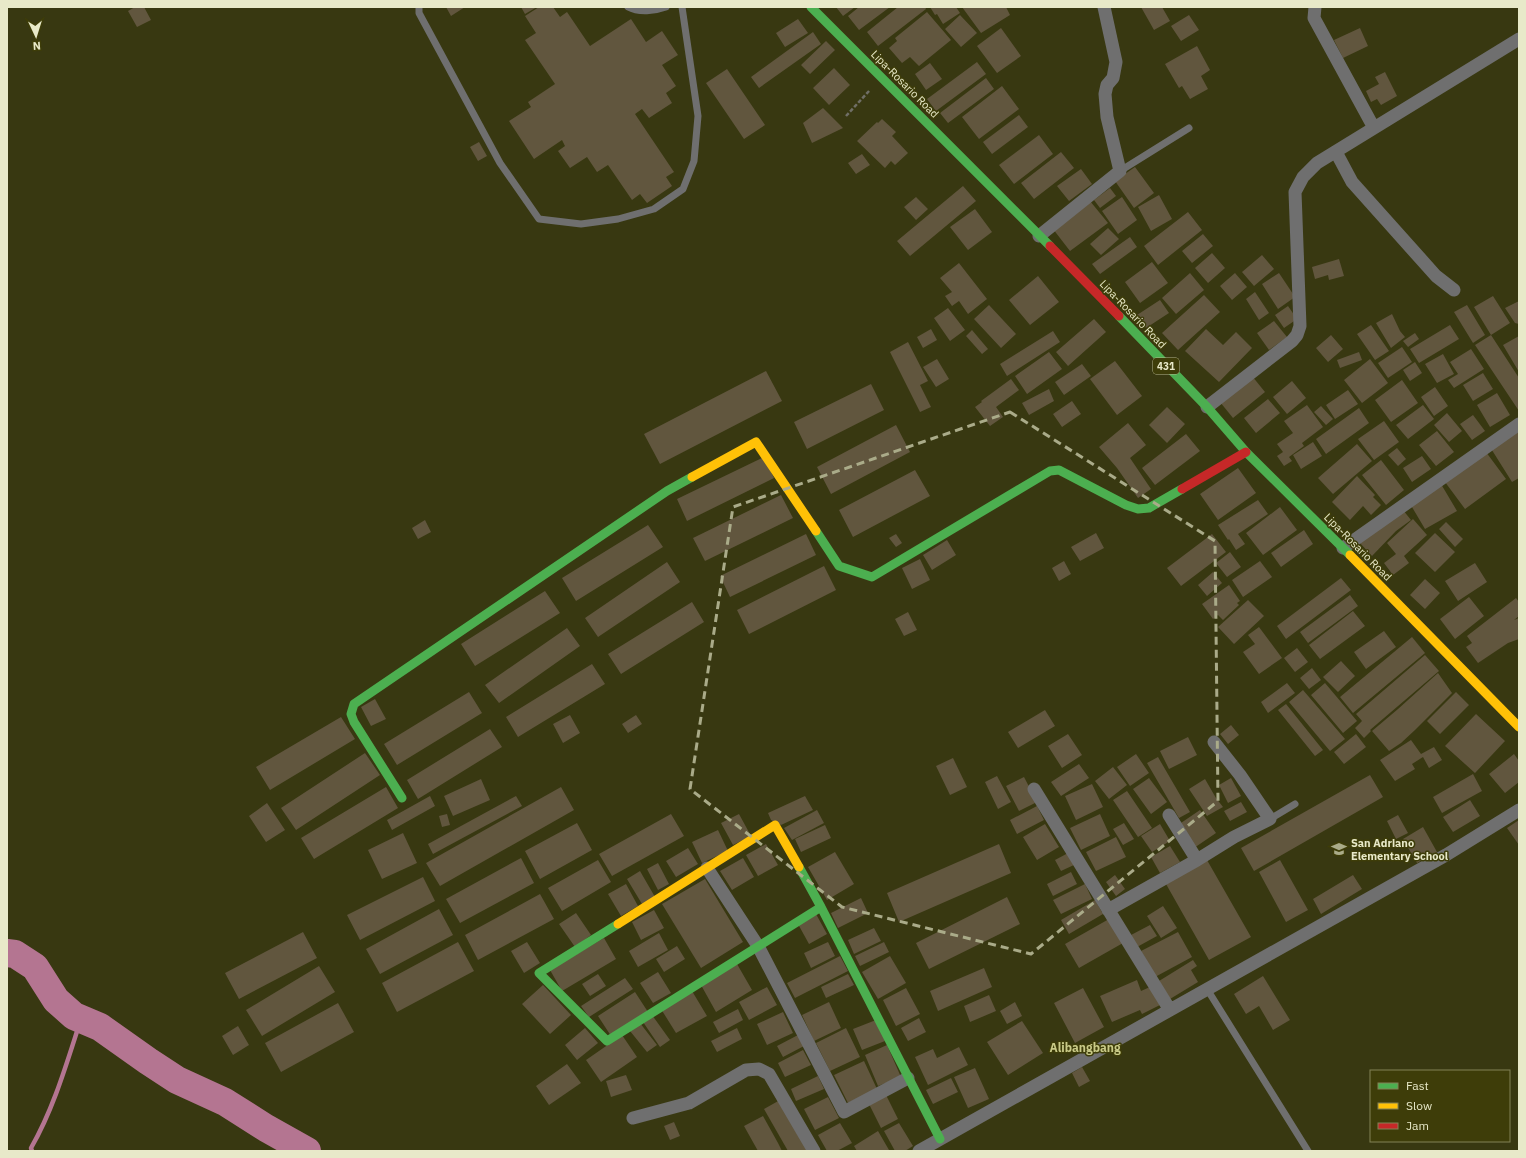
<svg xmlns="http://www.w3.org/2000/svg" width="1526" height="1158" font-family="'IBM Plex Sans',sans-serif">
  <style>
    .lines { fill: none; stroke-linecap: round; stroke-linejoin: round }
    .stream { stroke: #b47591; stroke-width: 4.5 }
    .river { stroke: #b47591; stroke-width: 28 }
    .building { fill: #61563e }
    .path { stroke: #706f66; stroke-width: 2.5; stroke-dasharray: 4 2; stroke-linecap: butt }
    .lane { stroke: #6f6f6f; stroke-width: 7 }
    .street { stroke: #6f6f6f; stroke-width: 13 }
    .fast { stroke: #4caf50; stroke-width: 9 }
    .slow { stroke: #ffc107; stroke-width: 9 }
    .jam { stroke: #c62828; stroke-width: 9 }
    .marked { fill: none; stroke: #aaab89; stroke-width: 3; stroke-dasharray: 8 5; stroke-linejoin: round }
    .labels { text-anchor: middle; stroke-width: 3; stroke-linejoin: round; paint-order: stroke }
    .shield { fill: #3e3d09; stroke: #b5b58f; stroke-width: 1 }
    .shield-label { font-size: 10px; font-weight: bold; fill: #e8e9c9 }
    .street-label { font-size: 11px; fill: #e8e9c9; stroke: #3e3d09 }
    .poi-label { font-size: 11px; font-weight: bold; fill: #e8e9c9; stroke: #3e3d09; text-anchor: start }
    .neighbourhood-label { font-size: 12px; font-weight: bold; fill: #c9ca88; stroke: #3e3d09 }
  </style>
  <rect width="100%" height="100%" fill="#383811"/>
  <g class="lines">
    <path class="stream" d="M32,1151L31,1148C54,1108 67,1062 81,1019"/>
    <path class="river" d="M7,953L15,954L35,967L56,1000L74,1016L100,1027L148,1061L177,1080L225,1102L266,1128L307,1151"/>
  </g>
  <path class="building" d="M135,7H144L151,20L137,27L128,11Z
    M446,7H465L451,16Z
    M521,7H537L525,14Z
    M539,7H553L560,17L567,12L590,46L631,19L646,42L662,31L678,55L662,65L676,86L666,93L672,103L649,118L642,109L635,114L674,172L666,177L672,186L647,203L640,194L632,200L608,165L597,172L587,157L570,168L558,151L565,146L562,140L534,159L509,121L531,107L528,102L555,84L525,40L536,33L525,16Z
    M836,7H855L843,16Z
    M859,7H890L859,30L848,16Z
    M898,7H925L926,9L878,46L867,32Z
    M930,7H956L960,13L943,24L937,14L935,15Z
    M962,7H1006L1010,15L981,33Z
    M1141,7H1162L1170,21L1154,30Z
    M927,12L951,40L919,66L910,57L902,63L889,48L897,41L895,38Z
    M960,15L977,33L961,47L945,29Z
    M1189,15L1199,30L1181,41L1171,26Z
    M798,19L808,33L785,47L776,33Z
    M1001,28L1021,56L997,73L977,46Z
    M1360,28L1368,46L1343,58L1334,40Z
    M813,32L821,44L759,88L751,77Z
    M826,41L835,50L810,74L801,65Z
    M1197,46L1210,70L1201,76L1208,89L1190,99L1182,86L1179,88L1165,64Z
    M977,62L986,74L936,111L927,99Z
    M930,63L942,79L926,90L915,74Z
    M834,68L850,85L829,105L813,88Z
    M727,69L765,125L744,139L706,83Z
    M1385,72L1397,96L1381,105L1377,99L1371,102L1366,91L1379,84L1375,77Z
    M986,78L994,89L948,123L940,113Z
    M1002,86L1019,109L979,139L962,117Z
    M823,108L843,128L812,143L803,123Z
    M1019,115L1028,127L992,154L983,142Z
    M882,119L896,132L892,136L908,153L895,165L891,161L885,168L857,141L877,122L878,123Z
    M1039,135L1053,154L1014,184L999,165Z
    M479,142L487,156L478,161L470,147Z
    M1061,152L1074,168L1034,199L1021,183Z
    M862,154L870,165L856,174L848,163Z
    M1135,167L1154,193L1134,208L1115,181Z
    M1081,169L1092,184L1069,201L1057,186Z
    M963,186L976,201L910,256L897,241Z
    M1110,188L1116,196L1100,208L1094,200Z
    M1159,195L1172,219L1151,231L1138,207Z
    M916,197L928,209L916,220L904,207Z
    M1122,197L1137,220L1118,234L1102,211Z
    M1090,201L1108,223L1070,251L1053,229Z
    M975,209L992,232L968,250L950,227Z
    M1188,212L1202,230L1158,265L1144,246Z
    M1108,228L1119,239L1101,255L1090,244Z
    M1203,234L1213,246L1192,263L1182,251Z
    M1130,237L1137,247L1100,274L1092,264Z
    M1212,253L1225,268L1208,283L1195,268Z
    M1262,255L1274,269L1254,286L1242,272Z
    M1339,259L1344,276L1329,280L1328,275L1315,279L1312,267Z
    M1152,262L1168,283L1140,303L1125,282Z
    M959,263L987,299L968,314L959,301L952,306L945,296L952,292L940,278Z
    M1190,273L1204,290L1176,314L1162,298Z
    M1235,273L1247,287L1232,300L1220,286Z
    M1279,273L1295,297L1278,309L1262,284Z
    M1038,276L1059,302L1030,325L1009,300Z
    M1255,292L1269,313L1259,320L1246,299Z
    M1204,295L1220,312L1178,350L1162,333Z
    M1493,296L1510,323L1491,335L1474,307Z
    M1160,300L1169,313L1146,328L1137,315Z
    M1519,301V324L1515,323L1505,308Z
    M989,305L1016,334L1001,348L974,319Z
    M1467,305L1485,335L1473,343L1454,312Z
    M1288,306L1297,319L1284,328L1275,315Z
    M948,308L965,330L950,341L934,318Z
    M1392,314L1400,331L1405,337L1391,348L1376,323Z
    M1094,319L1106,332L1068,366L1056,352Z
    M1274,321L1287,337L1269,350L1257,333Z
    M1371,325L1389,351L1375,360L1357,334Z
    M1450,325L1459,339L1419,363L1410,349Z
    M931,329L937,340L923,348L917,337Z
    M1206,329L1223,345L1236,332L1252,348L1219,382L1185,351Z
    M972,330L988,349L982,354L966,336Z
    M1053,331L1060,342L1007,376L1000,364Z
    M1415,333L1419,339L1408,347L1403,341Z
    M1331,335L1343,349L1328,362L1316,348Z
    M1491,335L1519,378V411L1475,345Z
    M1519,336V372L1503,345Z
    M908,342L928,381L920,385L931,407L920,412L890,352Z
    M1402,347L1412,362L1388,378L1378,363Z
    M1471,349L1484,369L1454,388L1448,380L1458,374L1450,362Z
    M1049,352L1062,369L1027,394L1015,376Z
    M1359,352L1362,360L1340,368L1337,360Z
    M1443,354L1454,374L1437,383L1425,364Z
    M937,359L949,379L936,387L923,367Z
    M1370,359L1388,383L1362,403L1344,380Z
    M1115,361L1142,396L1117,415L1090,379Z
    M1415,362L1422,373L1410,381L1403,370Z
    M1082,364L1091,376L1064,395L1055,382Z
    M766,371L782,401L660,464L644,434Z
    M1483,373L1493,389L1473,401L1463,385Z
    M1252,376L1265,392L1233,418L1220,402Z
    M1011,379L1019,390L996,407L1003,417L990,426L975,407L982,402L981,401Z
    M1402,380L1418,403L1391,422L1375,400Z
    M1292,381L1306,398L1287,414L1273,397Z
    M871,384L884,410L807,449L794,422Z
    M1435,387L1448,406L1434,416L1421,397Z
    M1049,389L1054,401L1029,415L1022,403Z
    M1348,390L1358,404L1335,419L1326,405Z
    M1497,393L1510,415L1490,427L1477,405Z
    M1268,399L1280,413L1256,433L1244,418Z
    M1072,401L1081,414L1062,427L1053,414Z
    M1307,405L1323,427L1302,443L1304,446L1289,457L1292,461L1284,466L1277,456L1283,452L1277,444L1293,433L1284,421Z
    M1423,405L1434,419L1408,439L1396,425Z
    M1321,406L1333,419L1326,425L1314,412Z
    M1167,407L1185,424L1167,443L1149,425Z
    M1359,408L1369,423L1326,454L1316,439Z
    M1447,413L1462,431L1449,442L1434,425Z
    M1473,415L1485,431L1472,440L1460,424Z
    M1384,421L1399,442L1374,460L1358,439Z
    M1128,423L1146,445L1130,458L1151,489L1138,498L1117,468L1099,447Z
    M896,425L910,452L831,494L817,467Z
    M1517,430L1519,434V478L1512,482L1490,447Z
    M1437,431L1454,452L1436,466L1419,445Z
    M1186,434L1200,451L1155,485L1142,468Z
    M1313,442L1322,456L1301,469L1293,455Z
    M1357,444L1372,461L1333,494L1318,478Z
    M1397,448L1406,459L1398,466L1388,455Z
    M1486,452L1506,479L1465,509L1445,482Z
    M1422,456L1431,469L1412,482L1403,468Z
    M764,457L774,478L687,521L677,499Z
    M1381,460L1404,490L1386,505L1362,475Z
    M1238,468L1256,493L1218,520L1200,494Z
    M915,470L930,496L853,537L839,510Z
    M1357,476L1375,495L1373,497L1381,505L1371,515L1363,506L1350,520L1332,502Z
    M1441,484L1457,511L1425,529L1409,502Z
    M781,495L793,518L705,561L693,538Z
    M1258,500L1268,514L1238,534L1245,544L1236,550L1229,539L1228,540L1218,525Z
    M1280,507L1297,530L1263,555L1246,533Z
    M1403,510L1411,520L1396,531L1372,556L1359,542Z
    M1413,519L1427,535L1404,556L1409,563L1393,575L1384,563L1396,554L1387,543Z
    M425,520L431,532L418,539L412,528Z
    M1446,522L1463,539L1455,547L1439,529Z
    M648,525L663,547L576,601L562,578Z
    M1304,530L1313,544L1281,567L1271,553Z
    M1096,533L1104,548L1080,561L1071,547Z
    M1435,533L1455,552L1435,572L1415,553Z
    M806,534L816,555L730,597L720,576Z
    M896,534L902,543L896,547L889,538Z
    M1212,534L1226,552L1181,586L1167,568Z
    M947,540L956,555L932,570L923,555Z
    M1230,552L1241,567L1227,577L1216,563Z
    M920,559L930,580L912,589L902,568Z
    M1064,561L1071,574L1059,581L1052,568Z
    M1260,561L1272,577L1243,597L1232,580Z
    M667,562L680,582L598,637L585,618Z
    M1475,563L1487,582L1458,601L1445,581Z
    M824,566L836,590L749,634L737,610Z
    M1213,572L1222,583L1207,596L1198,585Z
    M1341,578L1351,590L1286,639L1277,626Z
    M1425,579L1440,593L1425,609L1410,595Z
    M1229,585L1240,601L1237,603L1239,605L1223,620L1218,615L1213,619L1202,604Z
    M545,591L560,613L475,666L461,644Z
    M1350,595L1358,606L1308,643L1300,632Z
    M1469,597L1484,616L1455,639L1440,619Z
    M1516,598L1519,602V616L1514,620L1519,618V639L1508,643L1478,663L1466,647L1472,643L1467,636Z
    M1248,600L1264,616L1234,644L1218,627Z
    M692,602L704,622L621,674L608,654Z
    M1353,611L1365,626L1320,659L1309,645Z
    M908,612L917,630L904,636L895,619Z
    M1259,627L1282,658L1259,674L1243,652L1255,644L1248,635Z
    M567,628L580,646L499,703L485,685Z
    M1384,631L1396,647L1366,669L1354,652Z
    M1412,637L1425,653L1353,713L1340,697Z
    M1297,648L1308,662L1295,672L1284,658Z
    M1425,655L1439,671L1370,730L1371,731L1364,738L1355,728L1362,721L1356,714Z
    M1341,661L1355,676L1338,692L1323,677Z
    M592,664L605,684L518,737L506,717Z
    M1312,668L1321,680L1309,689L1300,678Z
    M1438,673L1452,693L1415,730L1401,743L1389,751L1372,731L1398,709Z
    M1287,683L1295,693L1268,713L1261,702Z
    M1325,683L1357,721L1343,733L1311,695Z
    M1303,690L1345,739L1330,751L1289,702Z
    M469,692L482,713L397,765L384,744Z
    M1456,692L1469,705L1440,734L1427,721Z
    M375,699L386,719L371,726L361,707Z
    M1286,704L1323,750L1315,756L1278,710Z
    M1045,710L1055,726L1018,748L1008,732Z
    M1476,714L1505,741L1475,773L1445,746Z
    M570,715L580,733L563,743L553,724Z
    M636,715L642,724L628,733L622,724Z
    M341,717L355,739L270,790L256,767Z
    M1231,725L1239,735L1228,744L1220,734Z
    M490,729L502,747L418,799L407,780Z
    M1068,734L1082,755L1062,768L1048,746Z
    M1356,734L1366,747L1344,764L1334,752Z
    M1188,737L1197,755L1169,769L1160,751Z
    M1411,740L1421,754L1434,747L1442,760L1429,768L1423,757L1412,764L1415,769L1395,781L1380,760Z
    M365,753L380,775L296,830L281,808Z
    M1136,754L1149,773L1130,786L1117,767Z
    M1514,754L1519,761V782L1505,793L1489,774Z
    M1158,757L1190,812L1179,818L1147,763Z
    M953,758L967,787L950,795L936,766Z
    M1079,764L1089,778L1061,796L1051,782Z
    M1113,767L1127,785L1109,799L1095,781Z
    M1473,774L1482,791L1442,813L1433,797Z
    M1370,775L1383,797L1254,871L1241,848Z
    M997,776L1011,802L998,809L985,782Z
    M1024,777L1037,802L1019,811L1006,786Z
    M1149,778L1167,802L1151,814L1133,789Z
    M1231,778L1241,796L1228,803L1219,785Z
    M481,779L490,800L453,816L444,796Z
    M1205,779L1216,798L1223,807L1207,816L1189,789Z
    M1092,784L1103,807L1076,820L1065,796Z
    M386,787L398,808L314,859L301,838Z
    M561,787L574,810L440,886L426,863Z
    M1127,791L1152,828L1138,837L1113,800Z
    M430,796L435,806L392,830L387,820Z
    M516,796L522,806L433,854L428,844Z
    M805,796L813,810L781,825L771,820L768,813Z
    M1470,800L1480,816L1453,832L1443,817Z
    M1241,802L1247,812L1230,821L1224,811Z
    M267,803L285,830L266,842L249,816Z
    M1037,806L1044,820L1017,834L1010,820Z
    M817,810L824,823L792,840L784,828Z
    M1200,810L1216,833L1194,848L1178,825Z
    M447,814L450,825L442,827L439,816Z
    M671,814L684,836L612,876L599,854Z
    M739,814L751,836L733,845L721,823Z
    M1100,814L1110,836L1081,850L1070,828Z
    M1398,815L1408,833L1396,839L1387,821Z
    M1519,820V845L1507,828Z
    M577,823L592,850L540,879L525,851Z
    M1124,823L1134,839L1123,845L1113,829Z
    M1045,824L1059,847L1037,860L1023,837Z
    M1160,824L1170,841L1152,852L1141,836Z
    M825,825L831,838L801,852L795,839Z
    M1423,827L1437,852L1417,863L1403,839Z
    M718,830L728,851L702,863L692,842Z
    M403,833L417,863L382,879L368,850Z
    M1116,837L1126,857L1096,871L1086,852Z
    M766,844L778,865L758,876L746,855Z
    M999,844L1011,873L899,922L887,893Z
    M1170,846L1180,862L1160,873L1151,857Z
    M688,848L698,864L676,877L666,861Z
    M835,852L854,884L827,900L808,867Z
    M1070,852L1076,864L1061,871L1055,860Z
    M521,858L534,883L460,923L446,899Z
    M743,858L754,877L732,890L720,871Z
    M598,860L611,882L562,911L548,888Z
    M1207,860L1251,937L1209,960L1166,884Z
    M1280,860L1308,910L1286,922L1259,872Z
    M658,863L669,884L658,890L647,869Z
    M640,871L655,897L642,904L627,879Z
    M1071,872L1077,884L1053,896L1047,884Z
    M1115,875L1125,889L1116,896L1106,882Z
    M1353,875L1362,889L1321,914L1313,899Z
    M423,877L435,901L360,940L347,915Z
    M705,879L743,942L701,968L662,904Z
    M626,884L638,906L621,916L608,894Z
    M1085,884L1092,899L1061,914L1053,900Z
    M540,894L554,919L478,960L465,935Z
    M1007,897L1020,924L929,969L916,943Z
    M861,898L868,913L838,928L831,913Z
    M1095,900L1103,914L1069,934L1061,920Z
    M1163,906L1177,928L1161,938L1147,916Z
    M439,909L453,935L380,974L366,949Z
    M654,910L664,928L641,940L632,922Z
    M576,913L591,935L575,947L559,924Z
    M816,914L827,934L809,944L798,924Z
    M1109,919L1123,943L1079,968L1065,944Z
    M1150,925L1157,936L1137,947L1131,935Z
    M874,928L881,941L854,954L848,940Z
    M303,932L317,958L239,999L225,973Z
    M1178,932L1192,957L1155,977L1141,951Z
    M659,933L668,950L638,967L629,951Z
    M604,938L616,959L562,991L550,970Z
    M458,942L474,971L397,1012L382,983Z
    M527,942L540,963L524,973L511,951Z
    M828,942L835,956L811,968L804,953Z
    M884,942L889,952L860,966L855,956Z
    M677,946L685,959L664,972L656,959Z
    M840,956L848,971L795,998L787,983Z
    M890,956L906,983L878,999L862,972Z
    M1193,960L1197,966L1191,970L1198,982L1170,999L1159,981Z
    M737,964L752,990L716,1012L701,985Z
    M319,966L335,992L262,1036L246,1010Z
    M984,968L992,987L938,1011L930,991Z
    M658,972L671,993L653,1003L640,983Z
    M598,974L606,986L590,996L582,984Z
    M848,974L854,985L826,998L821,987Z
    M1263,976L1290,1020L1273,1030L1259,1006L1246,1014L1234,994Z
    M625,978L633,989L589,1017L581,1006Z
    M1137,980L1141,991L1150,987L1160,1005L1142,1014L1140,1010L1112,1022L1100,996Z
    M543,985L571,1015L550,1034L522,1004Z
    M767,987L777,1005L749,1020L739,1002Z
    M906,988L920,1014L896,1026L883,1000Z
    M1083,988L1104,1027L1075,1043L1054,1003Z
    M692,991L707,1016L676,1033L661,1009Z
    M635,992L648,1012L611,1036L598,1016Z
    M989,995L996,1011L970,1022L964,1006Z
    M829,1002L841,1028L814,1041L802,1015Z
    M1015,1002L1022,1016L1007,1024L1000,1011Z
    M338,1003L354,1032L281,1072L265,1043Z
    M738,1009L743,1020L719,1033L713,1022Z
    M783,1012L793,1033L767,1045L757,1024Z
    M652,1015L670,1040L660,1047L643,1022Z
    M919,1018L926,1032L908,1041L901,1028Z
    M876,1020L885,1041L862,1050L853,1029Z
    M1022,1021L1043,1053L1008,1075L987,1042Z
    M640,1023L657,1045L647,1052L630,1031Z
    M238,1026L249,1045L233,1055L222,1036Z
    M585,1028L598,1043L577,1060L565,1045Z
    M737,1028L742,1039L717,1052L711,1041Z
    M846,1028L860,1057L830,1071L816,1043Z
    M622,1035L637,1057L601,1082L586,1060Z
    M798,1035L804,1046L783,1057L777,1046Z
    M887,1045L901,1077L878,1086L865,1055Z
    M959,1047L968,1065L928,1085L915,1057L933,1049L937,1058Z
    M803,1050L811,1065L785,1077L778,1063Z
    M864,1061L877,1089L848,1103L834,1075Z
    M567,1064L581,1083L549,1105L536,1086Z
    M1082,1067L1090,1081L1079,1087L1072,1073Z
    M975,1068L989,1099L968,1108L954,1077Z
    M626,1075L632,1090L611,1097L606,1081Z
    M818,1076L824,1089L796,1101L791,1089Z
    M951,1078L958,1092L933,1104L926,1090Z
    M886,1095L898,1119L881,1128L869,1104Z
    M828,1097L839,1118L815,1130L804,1109Z
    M780,1100L810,1151H788L764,1109Z
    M763,1116L778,1143L782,1151H758L744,1126Z
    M674,1122L680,1136L670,1140L664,1126Z
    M840,1123L852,1143L837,1151H827L818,1135Z
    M899,1123L913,1146L905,1151H895L884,1131Z
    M878,1131L889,1150L887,1151H857L854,1146Z"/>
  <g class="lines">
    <path class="path" d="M846,116L870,90"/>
    <path class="lane" d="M419,7V13L500,163L539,219L581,224L618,219L654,209L683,189L694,161L698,116L682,7
      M628,7C639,13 655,11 666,7
      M1120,171L1189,128
      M1270,819L1295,804
      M1207,989L1308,1151"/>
    <path class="street" d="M1315,7L1314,18L1374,128
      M1336,152L1352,182L1436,276L1454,290
      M1039,236L1120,171L1107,117L1105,94L1107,85L1113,78L1116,62L1104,7
      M1207,407L1292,341L1297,335L1300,326L1295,192L1303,177L1317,163L1519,39
      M1343,548L1519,424
      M1034,789L1170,1010
      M1169,815L1197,860
      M707,868L758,946L844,1112L908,1078
      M1108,910L1197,860L1234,837L1270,819L1240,775L1214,742
      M633,1118L689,1103L746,1070L759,1069L769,1074L814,1151
      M919,1151L1446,855L1519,810"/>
    <path class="fast" d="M811,7L1050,246
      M1119,316L1207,407L1246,452L1350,555
      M816,531L839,566L872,577L1050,471L1059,470L1126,505L1138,509L1149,508L1182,489
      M402,798L354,722L351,714L354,704L667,491L692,477
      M799,867L821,907L940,1139
      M618,924L539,973L607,1041L821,907"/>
    <path class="slow" d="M692,477L756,442L816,531
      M1350,555L1519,727
      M618,924L775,825L799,867"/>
    <path class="jam" d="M1050,246L1119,316
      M1182,489L1246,452"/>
  </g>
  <path class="marked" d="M1010,412L1215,541L1218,801L1031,954L842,907L690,789L733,507Z"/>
  <defs>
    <g id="school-bare" transform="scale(1.2)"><path d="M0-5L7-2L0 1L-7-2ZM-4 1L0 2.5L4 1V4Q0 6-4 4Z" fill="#aaab89" stroke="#3e3d09" stroke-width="2.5" paint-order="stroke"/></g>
  </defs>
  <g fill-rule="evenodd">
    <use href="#school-bare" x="1339" y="849"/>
  </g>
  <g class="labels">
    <rect class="shield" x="1153" y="358" width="26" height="16" rx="3"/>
    <g class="shield-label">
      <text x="1166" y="370">431</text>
    </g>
    <g class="street-label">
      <text transform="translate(905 84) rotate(45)" y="4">Lipa-Rosario Road</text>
      <text transform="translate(1133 314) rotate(46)" y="4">Lipa-Rosario Road</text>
      <text transform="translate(1358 547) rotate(45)" y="4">Lipa-Rosario Road</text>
    </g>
    <g class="poi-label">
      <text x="1351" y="847">San Adriano<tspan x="1351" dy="13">Elementary School</tspan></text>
    </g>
    <g class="neighbourhood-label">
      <text x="1085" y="1052">Alibangbang</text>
    </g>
  </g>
  <rect width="1526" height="1158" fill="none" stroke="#e8e9c9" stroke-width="16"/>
  <rect x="1370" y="1070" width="140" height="72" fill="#3e3d09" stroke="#828256"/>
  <rect x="1378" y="1083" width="20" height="6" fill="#4caf50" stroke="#828256"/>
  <text x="1406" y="1090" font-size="12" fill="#e8e9c9">Fast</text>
  <rect x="1378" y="1103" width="20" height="6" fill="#ffc107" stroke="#828256"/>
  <text x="1406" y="1110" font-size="12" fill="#e8e9c9">Slow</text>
  <rect x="1378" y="1123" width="20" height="6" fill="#c62828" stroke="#828256"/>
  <text x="1406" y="1130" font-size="12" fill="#e8e9c9">Jam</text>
  <g transform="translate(36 36) rotate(176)" stroke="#3e3d09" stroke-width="3" paint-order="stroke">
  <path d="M0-3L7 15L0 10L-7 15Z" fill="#e8e9c9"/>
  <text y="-6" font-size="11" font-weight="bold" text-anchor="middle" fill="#e8e9c9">N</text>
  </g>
</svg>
